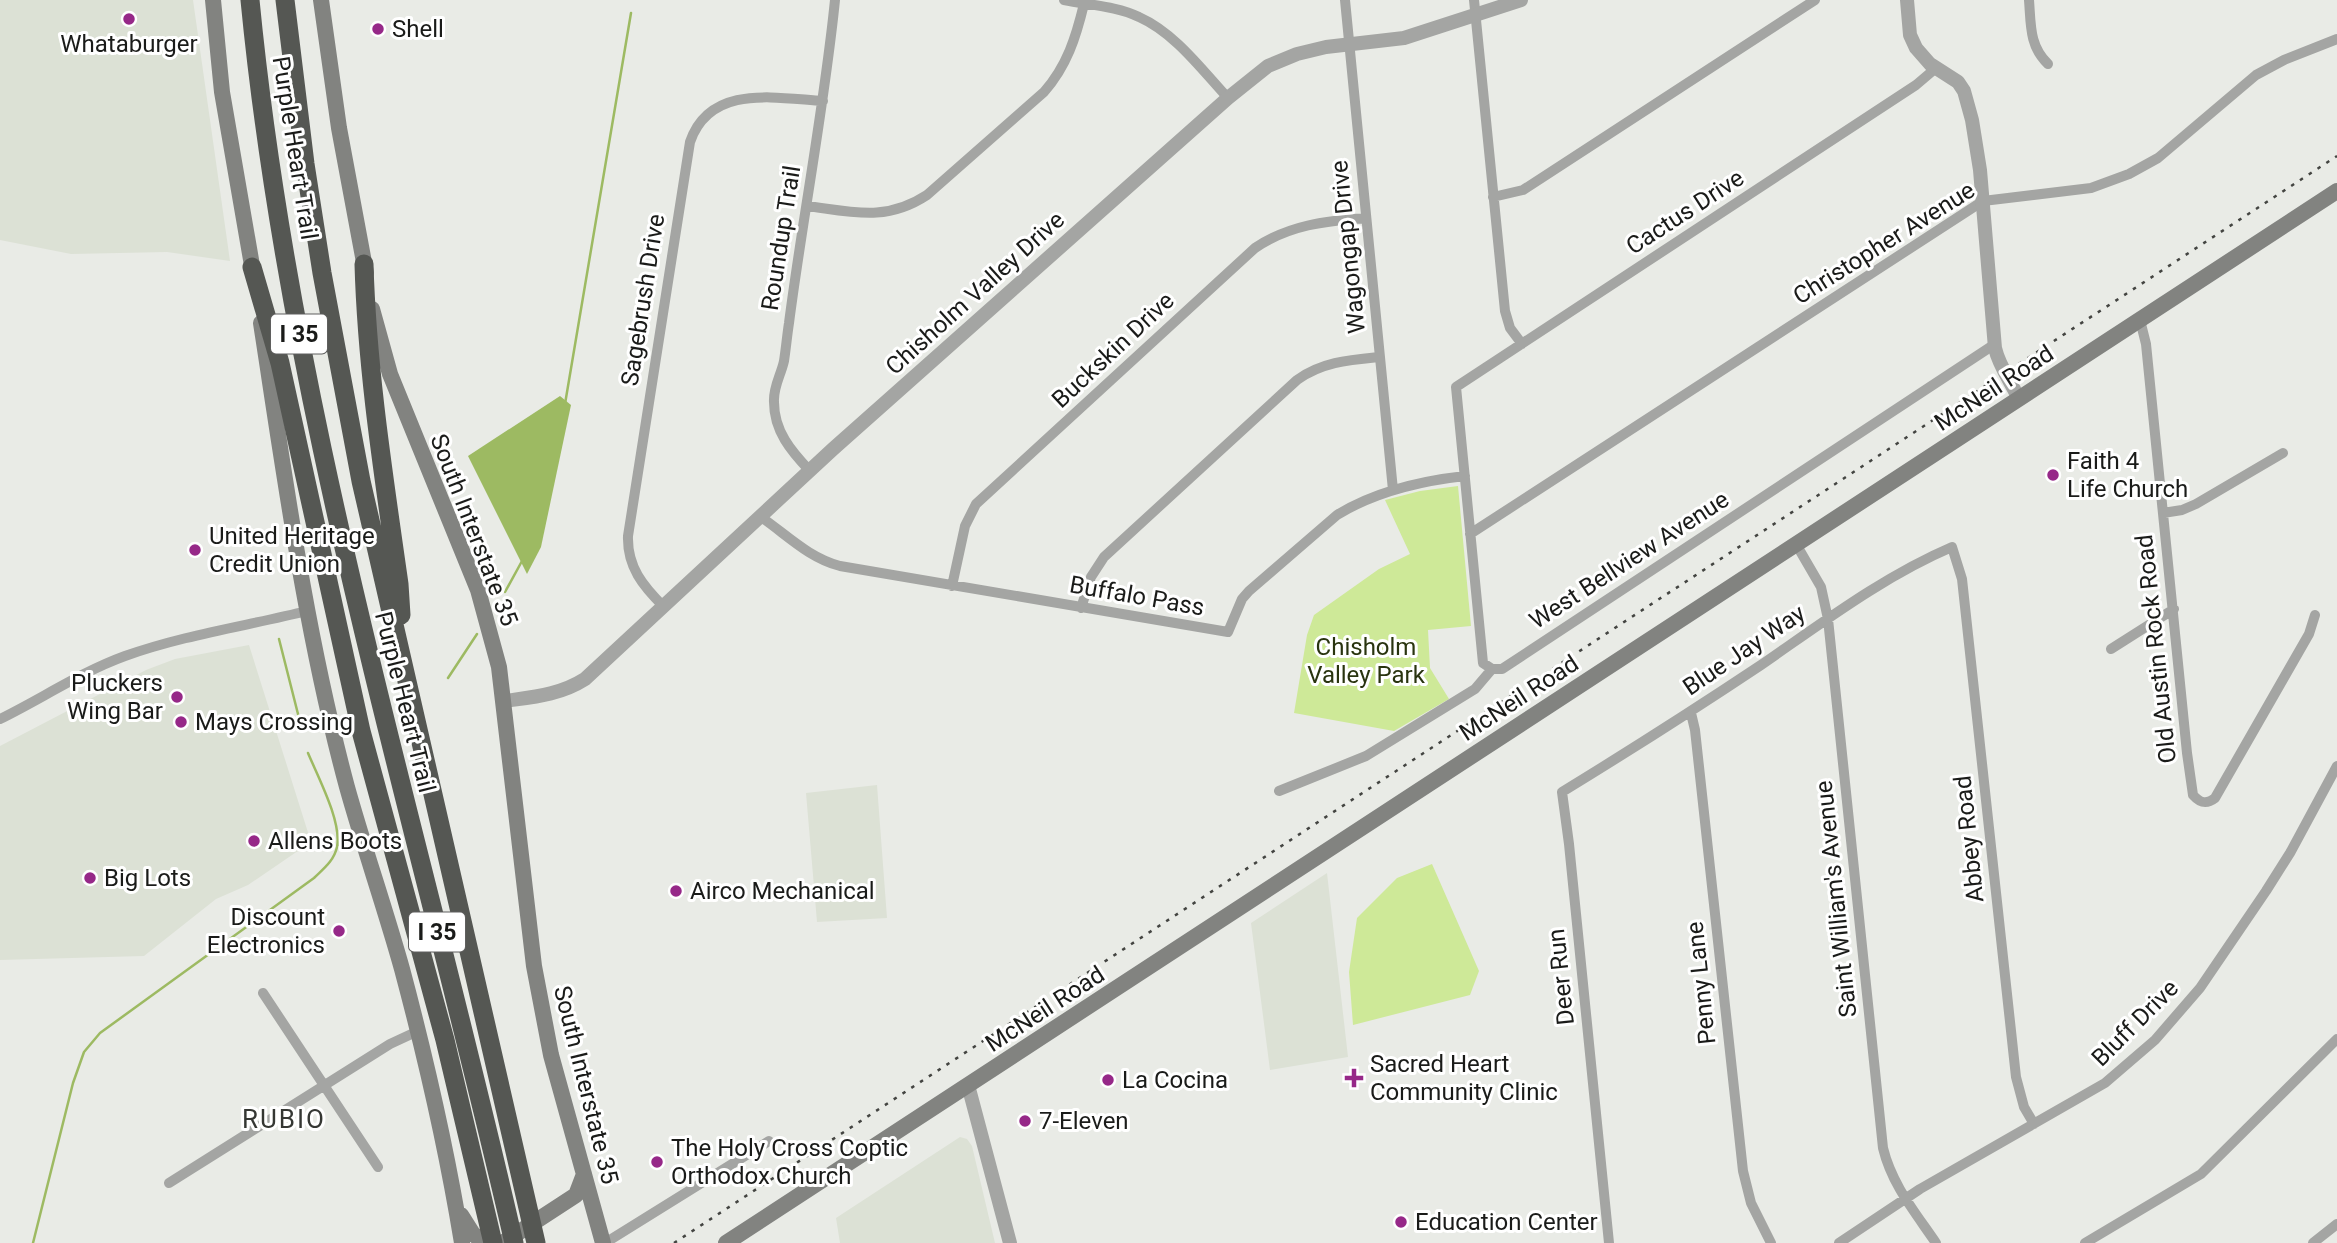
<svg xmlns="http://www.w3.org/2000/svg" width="2337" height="1243" font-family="Roboto,sans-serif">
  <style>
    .built { fill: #dce1d5 }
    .green { fill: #cee998 }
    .water { fill: #9dba62 }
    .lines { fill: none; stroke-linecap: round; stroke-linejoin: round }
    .stream { stroke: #9dba62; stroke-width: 2.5 }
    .minor { stroke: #a4a5a3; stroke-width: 10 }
    .tertiary { stroke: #a4a5a3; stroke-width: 14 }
    .secondary { stroke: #828380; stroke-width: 16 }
    .motorway { stroke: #555753; stroke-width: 19 }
    .rail { stroke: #434441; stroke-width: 2.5; stroke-dasharray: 3.5 7; stroke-linecap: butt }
    .poi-dot { fill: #962888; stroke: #fff; stroke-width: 2.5 }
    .labels { text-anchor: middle; stroke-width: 6; stroke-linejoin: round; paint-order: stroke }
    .shield { fill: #fff; stroke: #5f5f5e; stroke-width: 2 }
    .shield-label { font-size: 23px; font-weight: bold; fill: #1a1b19 }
    .poi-label { font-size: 24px; fill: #1a1b19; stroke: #fff; text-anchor: start }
    .street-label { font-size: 24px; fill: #1a1b19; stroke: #fff }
    .park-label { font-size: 24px; fill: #29340f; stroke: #fff }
    .neighbourhood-label { font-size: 26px; letter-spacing: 2px; fill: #353733; stroke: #fff }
  </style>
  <rect width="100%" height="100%" fill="#e9ebe6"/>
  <path class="built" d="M0,0H193L230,261L167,252L71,254L0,240Z
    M249,645L311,842L248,885L216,899L144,956L0,960V746L146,670L175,659Z
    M877,785L887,918L817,922L806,793Z
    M1327,873L1348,1057L1270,1070L1251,923Z
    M960,1137L967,1139L972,1146L995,1243H840L836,1218Z"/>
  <path class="green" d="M1458,486L1471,626L1428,630L1430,668L1449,699L1394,731L1294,713L1307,635L1314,615L1379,569L1410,554L1385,500L1420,491Z
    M1432,864L1479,971L1470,995L1353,1025L1349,972L1357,918L1397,878Z"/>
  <path class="water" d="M560,396L571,405L541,547L527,574L468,456Z"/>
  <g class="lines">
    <path class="stream" d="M565,404L631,13
      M505,592L522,561
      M279,639L299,718
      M448,678L477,634
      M338,845L344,836
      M33,1243L73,1083L84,1052L100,1033L314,878C323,869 334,861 337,847C342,822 318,777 308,753"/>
    <path class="minor" d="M1064,0C1088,5 1117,6 1139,17C1175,33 1202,70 1228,98
      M1345,0L1393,490
      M1474,0L1505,311L1510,328L1522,344
      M2029,0C2031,24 2029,46 2048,64
      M1493,197L1523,190L1815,0
      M807,206C853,212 886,222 927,195L1044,92C1067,66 1076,37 1084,4
      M2140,320L2146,344L2187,753L2193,795C2200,803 2206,805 2215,798L2309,634L2315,615
      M810,471C791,451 774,431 774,402C773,387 781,375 784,361C786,348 787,336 789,323C803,215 824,109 835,0
      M2163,513L2182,510L2196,504L2283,453
      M761,517C787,535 809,558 840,566L1228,632L1242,599L1249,591L1337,515C1376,491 1420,481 1465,476
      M1470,534L1983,201L2091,188L2129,174L2158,158L2256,75L2284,60L2337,39
      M1796,544L1821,587L1828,619L1883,1148C1892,1185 1915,1212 1936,1243
      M952,586L965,526L976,504L1255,248C1289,225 1325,221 1366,218
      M664,607C643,586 627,567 628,536L690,142C710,84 775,98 823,101
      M1081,608L1091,577L1104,557L1297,380C1322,362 1349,360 1380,357
      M2111,649L2174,609
      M1492,669L1483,663L1456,387L1916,85L1936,68
      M1691,713L1695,730L1743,1171L1751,1203L1771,1243
      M0,719C41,699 81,672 125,656C184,635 246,626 307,611
      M1279,791L1366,756L1475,689L1492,669H1502L1995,344
      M263,993L378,1167
      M169,1183L390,1044L418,1031
      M605,1243L769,1141
      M1609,1243L1569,844L1562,792C1629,751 1695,709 1761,665C1822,623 1884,576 1952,547L1962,579L2016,1077L2024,1107L2034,1124
      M1839,1243L1920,1189L2105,1083L2155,1040L2200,988L2266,891L2290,853L2337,766
      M2085,1243L2201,1174L2337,1039
      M2313,1243L2337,1224"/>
    <path class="tertiary" d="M1907,0L1910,35L1916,48L1930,64L1958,82L1964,91L1972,120L1980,170L1995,348C1999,366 2011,382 2019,399
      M505,701C533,697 560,695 585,679L833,449L1228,98L1268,66L1297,54L1326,47L1404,38L1521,0
      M968,1085L1010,1243"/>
    <path class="secondary" d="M213,0L222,92L254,277
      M321,0L339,128L366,273
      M372,309L390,374L478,590L499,667L534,966L551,1055L603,1243
      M261,323C285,479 306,635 347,787C364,848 385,908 402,969C426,1059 447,1151 462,1243
      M461,1215L473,1234L485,1243
      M504,1242L576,1195L584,1174
      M726,1243L2337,191"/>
    <path class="motorway" d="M250,0C291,423 420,830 514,1243
      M285,0L305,164L322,273L361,481L536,1243
      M364,264C367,371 384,478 399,584L401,615
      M252,267L280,363L361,731L445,1040L493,1243"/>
    <path class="rail" d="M674,1243L2337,156"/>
  </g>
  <g class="poi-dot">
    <circle cx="129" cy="19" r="7"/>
    <circle cx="378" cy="29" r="7"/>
    <circle cx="2053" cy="475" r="7"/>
    <circle cx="195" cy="550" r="7"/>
    <circle cx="177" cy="697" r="7"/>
    <circle cx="181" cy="722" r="7"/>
    <circle cx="254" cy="841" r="7"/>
    <circle cx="90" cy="878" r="7"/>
    <circle cx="676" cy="891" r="7"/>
    <circle cx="339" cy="931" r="7"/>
    <path d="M1350.5 1067.5h7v7h7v7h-7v7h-7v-7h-7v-7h7z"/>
    <circle cx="1108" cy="1080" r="7"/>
    <circle cx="1025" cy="1121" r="7"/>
    <circle cx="657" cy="1162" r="7"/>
    <circle cx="1401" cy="1222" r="7"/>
  </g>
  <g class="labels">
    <g class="shield">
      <rect x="271" y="314.5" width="56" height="39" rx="5"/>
      <rect x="409" y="912.5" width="56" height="39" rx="5"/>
    </g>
    <g class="shield-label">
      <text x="299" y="342">I 35</text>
      <text x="437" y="940">I 35</text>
    </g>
    <g class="poi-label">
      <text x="392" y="37">Shell</text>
      <text x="129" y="52" text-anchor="middle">Whataburger</text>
      <text x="2067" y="469">Faith 4<tspan x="2067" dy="28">Life Church</tspan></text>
      <text x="209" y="544">United Heritage<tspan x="209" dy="28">Credit Union</tspan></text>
      <text x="163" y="691" text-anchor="end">Pluckers<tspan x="163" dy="28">Wing Bar</tspan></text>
      <text x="195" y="730">Mays Crossing</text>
      <text x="268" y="849">Allens Boots</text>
      <text x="104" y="886">Big Lots</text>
      <text x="690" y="899">Airco Mechanical</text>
      <text x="325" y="925" text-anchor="end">Discount<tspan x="325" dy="28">Electronics</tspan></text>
      <text x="1370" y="1072">Sacred Heart<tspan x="1370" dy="28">Community Clinic</tspan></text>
      <text x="1122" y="1088">La Cocina</text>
      <text x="1039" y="1129">7-Eleven</text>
      <text x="671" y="1156">The Holy Cross Coptic<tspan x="671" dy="28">Orthodox Church</tspan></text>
      <text x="1415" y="1230">Education Center</text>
    </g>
    <g class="street-label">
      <text transform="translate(295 148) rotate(81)" y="8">Purple Heart Trail</text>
      <text transform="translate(1685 212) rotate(-33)" y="8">Cactus Drive</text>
      <text transform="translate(781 238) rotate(-81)" y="8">Roundup Trail</text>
      <text transform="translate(1884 243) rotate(-32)" y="8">Christopher Avenue</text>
      <text transform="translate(1348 247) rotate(-96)" y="8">Wagongap Drive</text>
      <text transform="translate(975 293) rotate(-42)" y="8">Chisholm Valley Drive</text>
      <text transform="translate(643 300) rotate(-81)" y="8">Sagebrush Drive</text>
      <text transform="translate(1113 350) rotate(-43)" y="8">Buckskin Drive</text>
      <text transform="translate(1994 388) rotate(-33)" y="8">McNeil Road</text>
      <text transform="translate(474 530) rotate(69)" y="8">South Interstate 35</text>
      <text transform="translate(1629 560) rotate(-33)" y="8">West Bellview Avenue</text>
      <text transform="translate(1137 596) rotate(10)" y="8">Buffalo Pass</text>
      <text transform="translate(2156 649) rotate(-96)" y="8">Old Austin Rock Road</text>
      <text transform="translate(1744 650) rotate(-34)" y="8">Blue Jay Way</text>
      <text transform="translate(1519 698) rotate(-33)" y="8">McNeil Road</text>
      <text transform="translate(405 702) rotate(76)" y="8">Purple Heart Trail</text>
      <text transform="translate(1969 839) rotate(-96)" y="8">Abbey Road</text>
      <text transform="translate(1836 899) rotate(-96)" y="8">Saint William's Avenue</text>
      <text transform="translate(1561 977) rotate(-96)" y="8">Deer Run</text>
      <text transform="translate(1701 983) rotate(-96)" y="8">Penny Lane</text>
      <text transform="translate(1045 1009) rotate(-33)" y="8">McNeil Road</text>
      <text transform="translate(2135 1023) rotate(-45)" y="8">Bluff Drive</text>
      <text transform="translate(586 1085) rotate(76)" y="8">South Interstate 35</text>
    </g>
    <g class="park-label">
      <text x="1366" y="655">Chisholm<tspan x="1366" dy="28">Valley Park</tspan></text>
    </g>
    <g class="neighbourhood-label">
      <text x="284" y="1128">RUBIO</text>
    </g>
  </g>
</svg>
